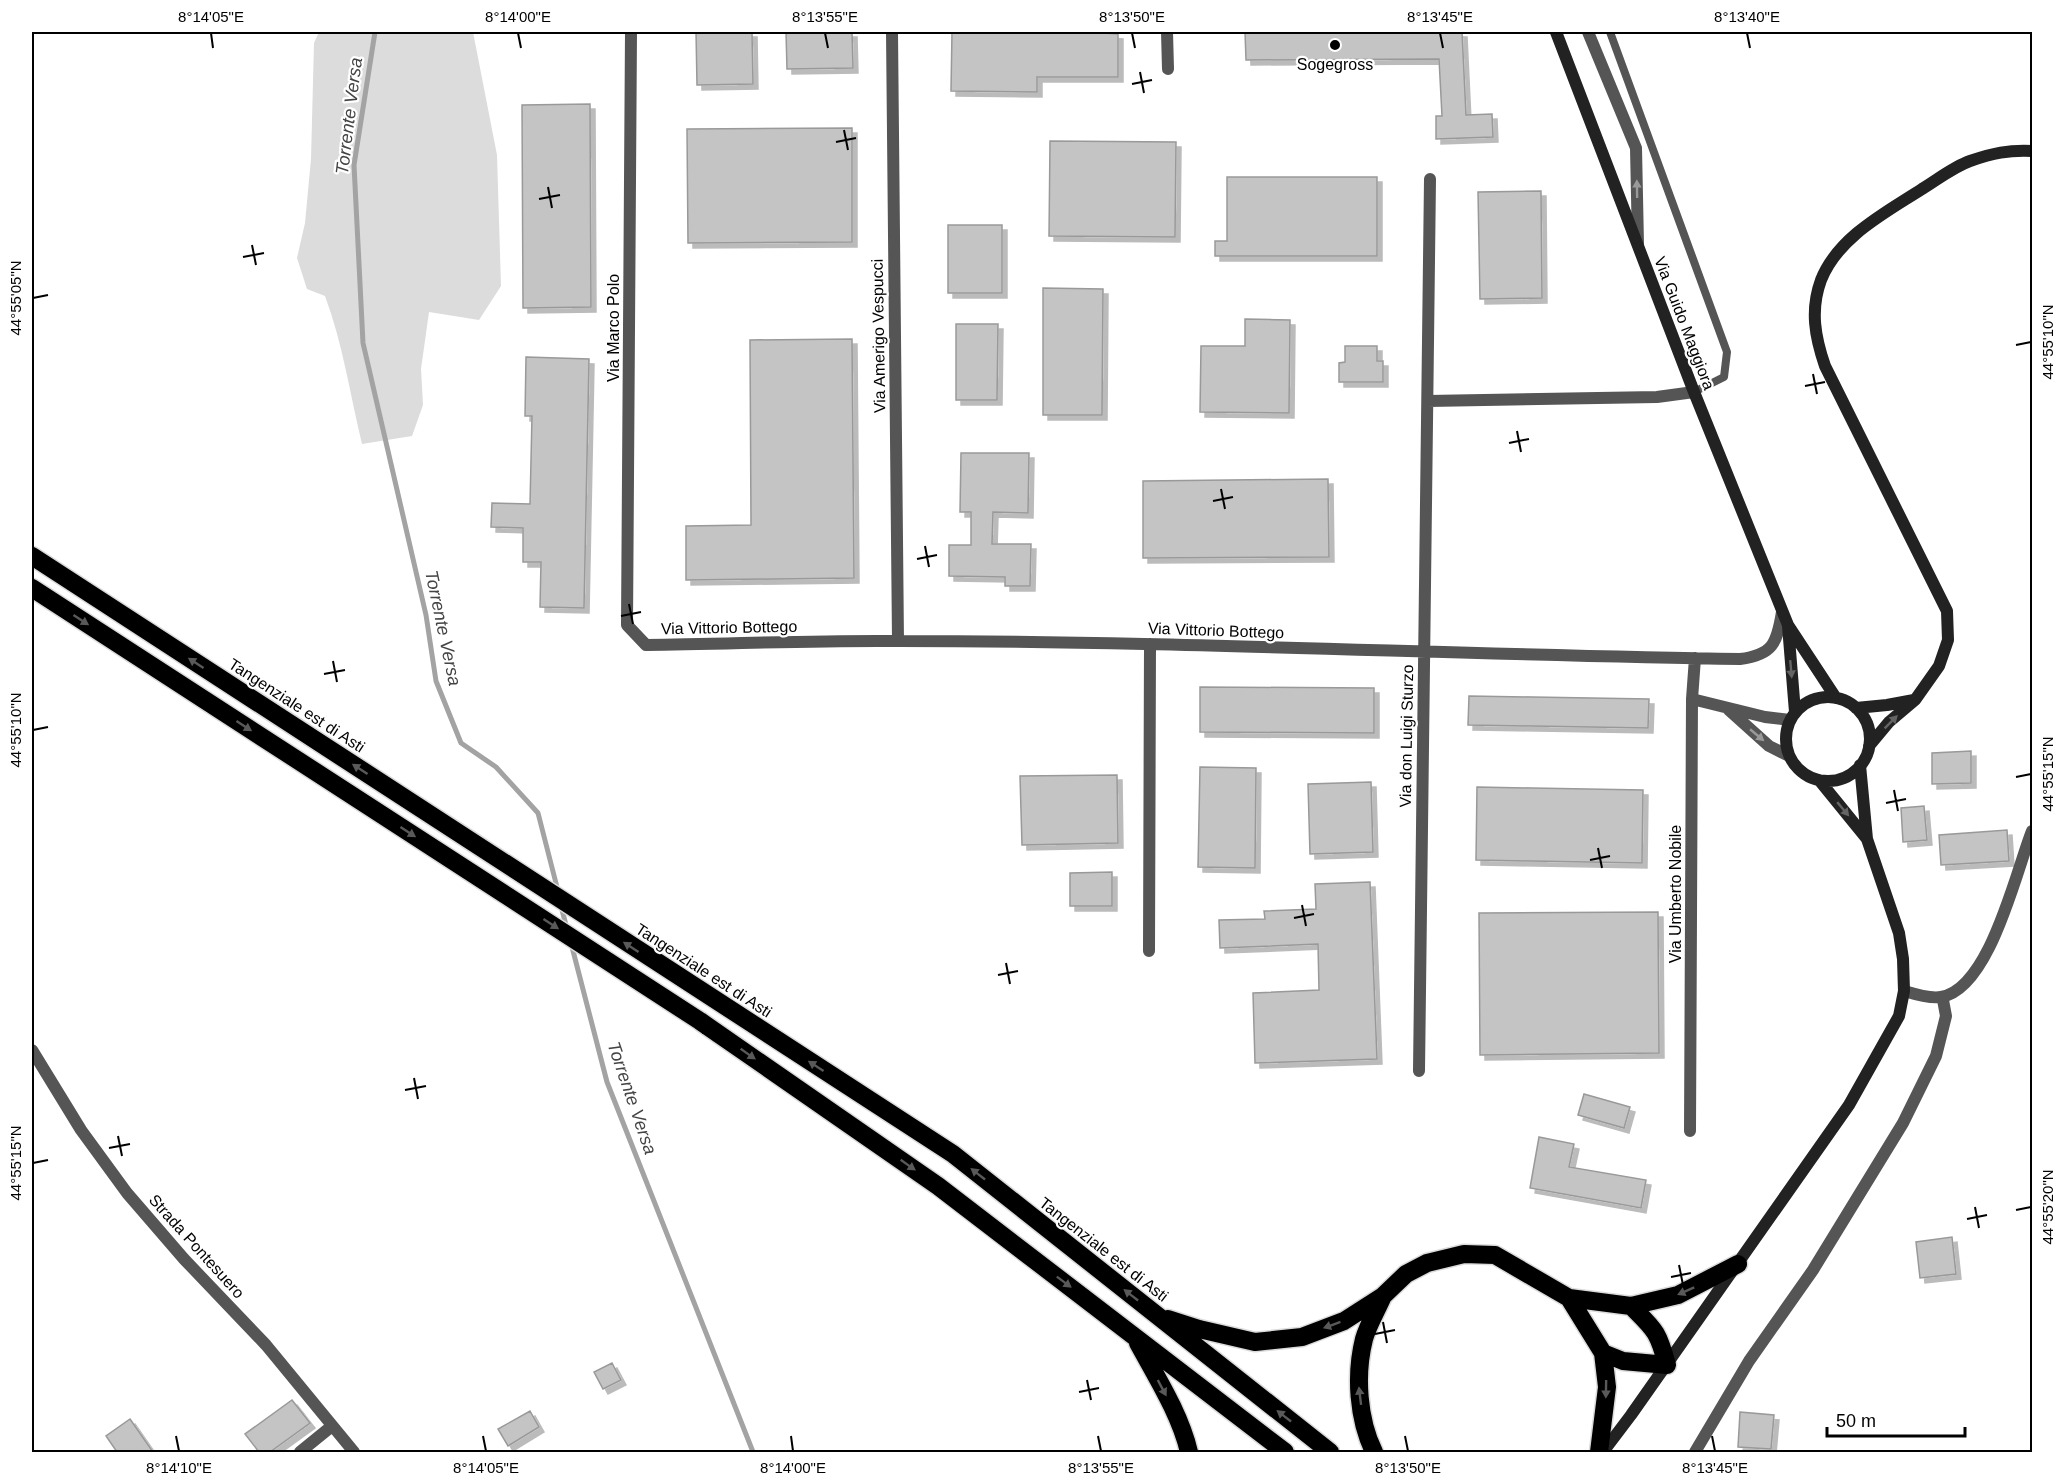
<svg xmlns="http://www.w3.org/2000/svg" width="2064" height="1484" font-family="Helvetica,sans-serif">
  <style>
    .green { fill: #dcdcdc }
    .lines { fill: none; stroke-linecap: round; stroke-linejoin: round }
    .stream { stroke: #a3a3a3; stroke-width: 5 }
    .building { fill: #c4c4c4; stroke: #999; stroke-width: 1.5; filter: url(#shadow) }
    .highway-casing { stroke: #dbdbdb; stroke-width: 21 }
    .lane { stroke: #555; stroke-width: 8 }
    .street { stroke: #555; stroke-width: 12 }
    .secondary { stroke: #222; stroke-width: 12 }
    .highway { stroke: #000; stroke-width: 18 }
    .oneway { fill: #999 }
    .oneway2 { fill: #595959 }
    .oneway3 { fill: #646464 }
    .ticks { fill: none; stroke: #000; stroke-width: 2 }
    .poi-dot { fill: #000; stroke: #fff; stroke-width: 2 }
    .labels { text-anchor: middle; stroke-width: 4.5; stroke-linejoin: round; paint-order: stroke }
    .poi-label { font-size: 16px; fill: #000; stroke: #fff }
    .street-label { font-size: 16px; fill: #000; stroke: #fff }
    .water-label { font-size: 18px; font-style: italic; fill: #444; stroke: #fff }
    .neatline { fill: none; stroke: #000; stroke-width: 2 }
    .ticks-label { font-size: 15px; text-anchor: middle; fill: #000 }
  </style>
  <defs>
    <filter id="shadow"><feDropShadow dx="5" dy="5" stdDeviation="0" flood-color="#0004"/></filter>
  </defs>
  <rect width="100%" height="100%" fill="#fff"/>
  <path class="green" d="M319,32H473L497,155L501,286L479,320L429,312L421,369L423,405L412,436L362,444C350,395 343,344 325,296L307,289L297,258L305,223L311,159L314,43Z"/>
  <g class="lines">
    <path class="stream" d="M375,32L354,165L363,343L426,615L436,681L461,743L496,767L538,813L558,891
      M561,906L567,929
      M571,943L607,1082L753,1452"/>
  </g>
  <path class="building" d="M696,32H752L753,84L697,85Z
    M786,32H852L853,68L787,69Z
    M952,32H1104V33L1118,34V77H1037V92L951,91Z
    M1245,32H1462L1466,115L1492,114L1493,137L1436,139V116H1442L1439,59L1246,60Z
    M590,104L591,307L523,308L522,105Z
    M852,128V242L688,243L687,129Z
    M1050,141L1176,142L1175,237L1049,236Z
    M1227,177H1377V256H1215V241H1227Z
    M1541,191L1542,298L1480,299L1478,192Z
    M948,225H1002V293H948Z
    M1043,288L1103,289L1102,415H1043Z
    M1245,319L1290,320L1289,413L1200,412L1201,346H1245Z
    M956,324H998L997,400H956Z
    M852,339L854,578L686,580V526L751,525L750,340Z
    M1345,346H1377V361H1383V382H1339V363L1345,362Z
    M526,357L589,359L584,608L540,607L541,562H523V528L491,527L492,503L530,504L532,416H525Z
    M961,453H1029L1028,513L993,512L992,544H1031L1030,586H1005V577L949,576V545H971V512H960Z
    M1328,479L1329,557L1143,558V481Z
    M1200,687L1374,688V733L1200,732Z
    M1469,696L1649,699L1648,728L1468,725Z
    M1971,751V783L1932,784V753Z
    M1200,767L1256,768L1255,868L1198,867Z
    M1117,775L1118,843L1022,845L1020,776Z
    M1371,782L1373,852L1310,854L1308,784Z
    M1477,787L1643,790L1642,863L1476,860Z
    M1924,806L1927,840L1903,842L1901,808Z
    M2007,830L2009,861L1941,865L1939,835Z
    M1112,872V906H1070V873Z
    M1370,882L1377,1059L1255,1063L1253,993L1319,990L1318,944L1220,948L1219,920L1265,919L1264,911L1316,909L1315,884Z
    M1658,912L1659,1053L1480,1055L1479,913Z
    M1584,1094L1630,1107L1624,1128L1578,1115Z
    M1539,1137L1574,1144L1569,1167L1646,1180L1641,1208L1530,1188Z
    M1952,1237L1956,1274L1920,1278L1916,1242Z
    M612,1363L621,1380L603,1389L594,1372Z
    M292,1400L310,1423L270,1452H259L245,1434Z
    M530,1411L539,1427L508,1446L498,1429Z
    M1740,1412L1774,1415L1771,1449L1738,1447Z
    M130,1419L153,1452H117L106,1436Z"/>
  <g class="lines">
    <g class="highway-casing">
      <path id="highway" d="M32,556L953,1154L1330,1452
        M32,588L700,1021L938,1186L1285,1452
        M1569,1298L1603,1353L1607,1387L1599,1452
        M1168,1319L1199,1329L1255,1342L1302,1337L1344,1321L1383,1296L1406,1274L1427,1263L1464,1254L1495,1255L1569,1298L1631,1306L1678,1295L1738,1264
        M1138,1343C1157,1378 1180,1414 1189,1452
        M1603,1353L1623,1361L1667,1365C1658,1331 1655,1330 1631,1306
        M1374,1452C1358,1419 1355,1375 1364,1339C1368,1325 1377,1310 1383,1296"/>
    </g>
    <path class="lane" d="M1610,32L1727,352L1724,377L1694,392"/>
    <path class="street" d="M631,32L627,625L646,645C731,644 815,640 899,641C1179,641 1460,655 1740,659C1773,655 1777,643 1782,612
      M892,32L898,641
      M1167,32L1168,69
      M1588,32L1636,148L1638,244
      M1428,401L1657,397L1694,392
      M1692,699L1765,717L1790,720
      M1729,710L1769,746L1789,756
      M1149,951L1150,644
      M1904,991C1914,994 1930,999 1941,997C1990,989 2016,871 2032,831
      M32,1050L81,1130L127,1193L184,1259L266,1345L354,1452
      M1419,1071L1430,179
      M1690,1131L1692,699L1695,658
      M300,1452L332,1426
      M1695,1452L1749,1361L1813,1270L1903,1123L1936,1056L1946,1016L1943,1000L1940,997"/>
    <path class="secondary" d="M1556,32L1694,392L1788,625L1836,698
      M1788,626L1795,712
      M1786 739a42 42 0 1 1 84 0a42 42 0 1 1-84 0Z
      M1856,708L1887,705L1914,700
      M1869,746L1889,722L1915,700L1939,666L1948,640L1947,611L1825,366C1815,337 1810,310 1821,280C1838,237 1885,213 1922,189C1937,180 1953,167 1970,161C1993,153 2008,150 2032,151
      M1819,780L1867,839
      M1603,1452L1631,1415L1849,1105L1899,1016L1904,991L1903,959L1899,933L1867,839L1860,765"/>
    <use href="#highway" class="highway"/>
  </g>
  <defs><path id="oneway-solid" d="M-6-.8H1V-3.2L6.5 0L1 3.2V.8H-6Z" transform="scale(1.5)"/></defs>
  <g class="oneway">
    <use href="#oneway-solid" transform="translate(1637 189) rotate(-91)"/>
    <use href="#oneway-solid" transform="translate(1757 735) rotate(40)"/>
  </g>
  <g class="oneway2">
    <use href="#oneway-solid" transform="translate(81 620) rotate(33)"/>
    <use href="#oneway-solid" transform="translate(196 663) rotate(-147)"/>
    <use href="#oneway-solid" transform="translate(244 726) rotate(33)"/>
    <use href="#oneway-solid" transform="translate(360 769) rotate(-147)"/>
    <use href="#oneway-solid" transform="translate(408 832) rotate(33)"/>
    <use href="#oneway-solid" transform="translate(551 924) rotate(33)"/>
    <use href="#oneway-solid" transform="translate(631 947) rotate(-147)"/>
    <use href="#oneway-solid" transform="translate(748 1054) rotate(35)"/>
    <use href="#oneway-solid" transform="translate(816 1066) rotate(-147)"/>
    <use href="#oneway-solid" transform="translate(908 1165) rotate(35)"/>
    <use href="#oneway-solid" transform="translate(978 1174) rotate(-142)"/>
    <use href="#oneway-solid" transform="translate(1064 1282) rotate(37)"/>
    <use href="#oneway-solid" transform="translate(1686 1291) rotate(156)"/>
    <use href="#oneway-solid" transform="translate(1131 1295) rotate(-142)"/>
    <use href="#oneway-solid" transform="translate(1332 1325) rotate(160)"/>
    <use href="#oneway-solid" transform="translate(1162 1388) rotate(62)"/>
    <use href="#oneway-solid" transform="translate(1606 1389) rotate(91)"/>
    <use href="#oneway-solid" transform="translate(1360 1396) rotate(-97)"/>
    <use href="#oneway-solid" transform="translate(1284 1416) rotate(-142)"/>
  </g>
  <g class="oneway3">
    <use href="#oneway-solid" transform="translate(1791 669) rotate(85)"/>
    <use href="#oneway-solid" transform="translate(1891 722) rotate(-45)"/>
    <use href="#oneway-solid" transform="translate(1843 809) rotate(50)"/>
  </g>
  <path class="ticks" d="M211,33L213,48M518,33L521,48M825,33L828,48M1132,33L1135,48M1440,33L1443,48M1747,33L1750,48M1140,72L1144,93M1132,84L1152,80M844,130L848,150M836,142L856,138M548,187L552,208M539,199L560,195M252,245L256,265M243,257L264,253M33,298L48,295M2016,345L2031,342M1813,374L1817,394M1805,386L1825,382M1517,431L1521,452M1509,443L1529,439M1221,489L1225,509M1213,501L1233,497M925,546L929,567M917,559L937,555M629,604L633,624M621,616L641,612M333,661L337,682M324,674L345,670M33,730L48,727M2016,777L2031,774M1894,790L1898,811M1886,803L1906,799M1598,848L1602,868M1590,860L1610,856M1302,905L1306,926M1294,918L1314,914M1006,963L1010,984M998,975L1018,971M710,1021L714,1041M702,1033L722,1029M414,1078L418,1099M405,1090L426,1086M118,1136L122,1156M109,1148L130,1144M33,1163L48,1160M1975,1207L1979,1228M2016,1210L2031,1207M1967,1219L1987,1215M1679,1265L1683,1285M1671,1277L1691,1273M1383,1322L1387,1343M1375,1334L1395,1330M1087,1380L1091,1400M1079,1392L1099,1388M176,1436L179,1451M483,1436L486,1451M791,1436L793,1451M1098,1436L1101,1451M1405,1436L1408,1451M1712,1436L1715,1451"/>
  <circle class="poi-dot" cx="1335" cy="45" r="6"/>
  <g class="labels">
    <g class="poi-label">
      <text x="1335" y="70">Sogegross</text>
    </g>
    <g class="street-label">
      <text transform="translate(1685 323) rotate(69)" y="6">Via Guido Maggiora</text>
      <text transform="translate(613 328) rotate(-90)" y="6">Via Marco Polo</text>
      <text transform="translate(878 336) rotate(-91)" y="6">Via Amerigo Vespucci</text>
      <text transform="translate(729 627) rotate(-1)" y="6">Via Vittorio Bottego</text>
      <text transform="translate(1216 630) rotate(2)" y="6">Via Vittorio Bottego</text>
      <text transform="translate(297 705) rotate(33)" y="6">Tangenziale est di Asti</text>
      <text transform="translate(1406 736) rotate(-89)" y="6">Via don Luigi Sturzo</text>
      <text transform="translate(1675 894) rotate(-90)" y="6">Via Umberto Nobile</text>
      <text transform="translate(704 970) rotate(33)" y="6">Tangenziale est di Asti</text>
      <text transform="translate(197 1246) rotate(48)" y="6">Strada Pontesuero</text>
      <text transform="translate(1104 1249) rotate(38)" y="6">Tangenziale est di Asti</text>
    </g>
    <g class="water-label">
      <text transform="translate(349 116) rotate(-83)" y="6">Torrente Versa</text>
      <text transform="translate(443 628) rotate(78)" y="6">Torrente Versa</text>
      <text transform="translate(632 1098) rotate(71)" y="6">Torrente Versa</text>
    </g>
  </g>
  <rect width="2064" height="1484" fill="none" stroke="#ffffff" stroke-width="66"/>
  <path d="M1827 1427v9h138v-9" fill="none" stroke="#000000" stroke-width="3"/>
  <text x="1836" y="1427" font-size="18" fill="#000000" stroke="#ffffff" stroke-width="4.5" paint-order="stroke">50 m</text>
  <rect x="33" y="33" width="1998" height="1418" class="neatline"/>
  <g class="ticks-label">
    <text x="211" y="22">8°14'05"E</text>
    <text x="518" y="22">8°14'00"E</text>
    <text x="825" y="22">8°13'55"E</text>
    <text x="1132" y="22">8°13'50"E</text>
    <text x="1440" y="22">8°13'45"E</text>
    <text x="1747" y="22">8°13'40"E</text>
    <text transform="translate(16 298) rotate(-90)" y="5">44°55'05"N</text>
    <text transform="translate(2048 342) rotate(-90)" y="5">44°55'10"N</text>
    <text transform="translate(16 730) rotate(-90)" y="5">44°55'10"N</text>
    <text transform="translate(2048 774) rotate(-90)" y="5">44°55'15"N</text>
    <text transform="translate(16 1163) rotate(-90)" y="5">44°55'15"N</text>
    <text transform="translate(2048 1207) rotate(-90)" y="5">44°55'20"N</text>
    <text x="179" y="1473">8°14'10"E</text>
    <text x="486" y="1473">8°14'05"E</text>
    <text x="793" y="1473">8°14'00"E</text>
    <text x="1101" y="1473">8°13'55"E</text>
    <text x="1408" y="1473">8°13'50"E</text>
    <text x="1715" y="1473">8°13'45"E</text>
  </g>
</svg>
